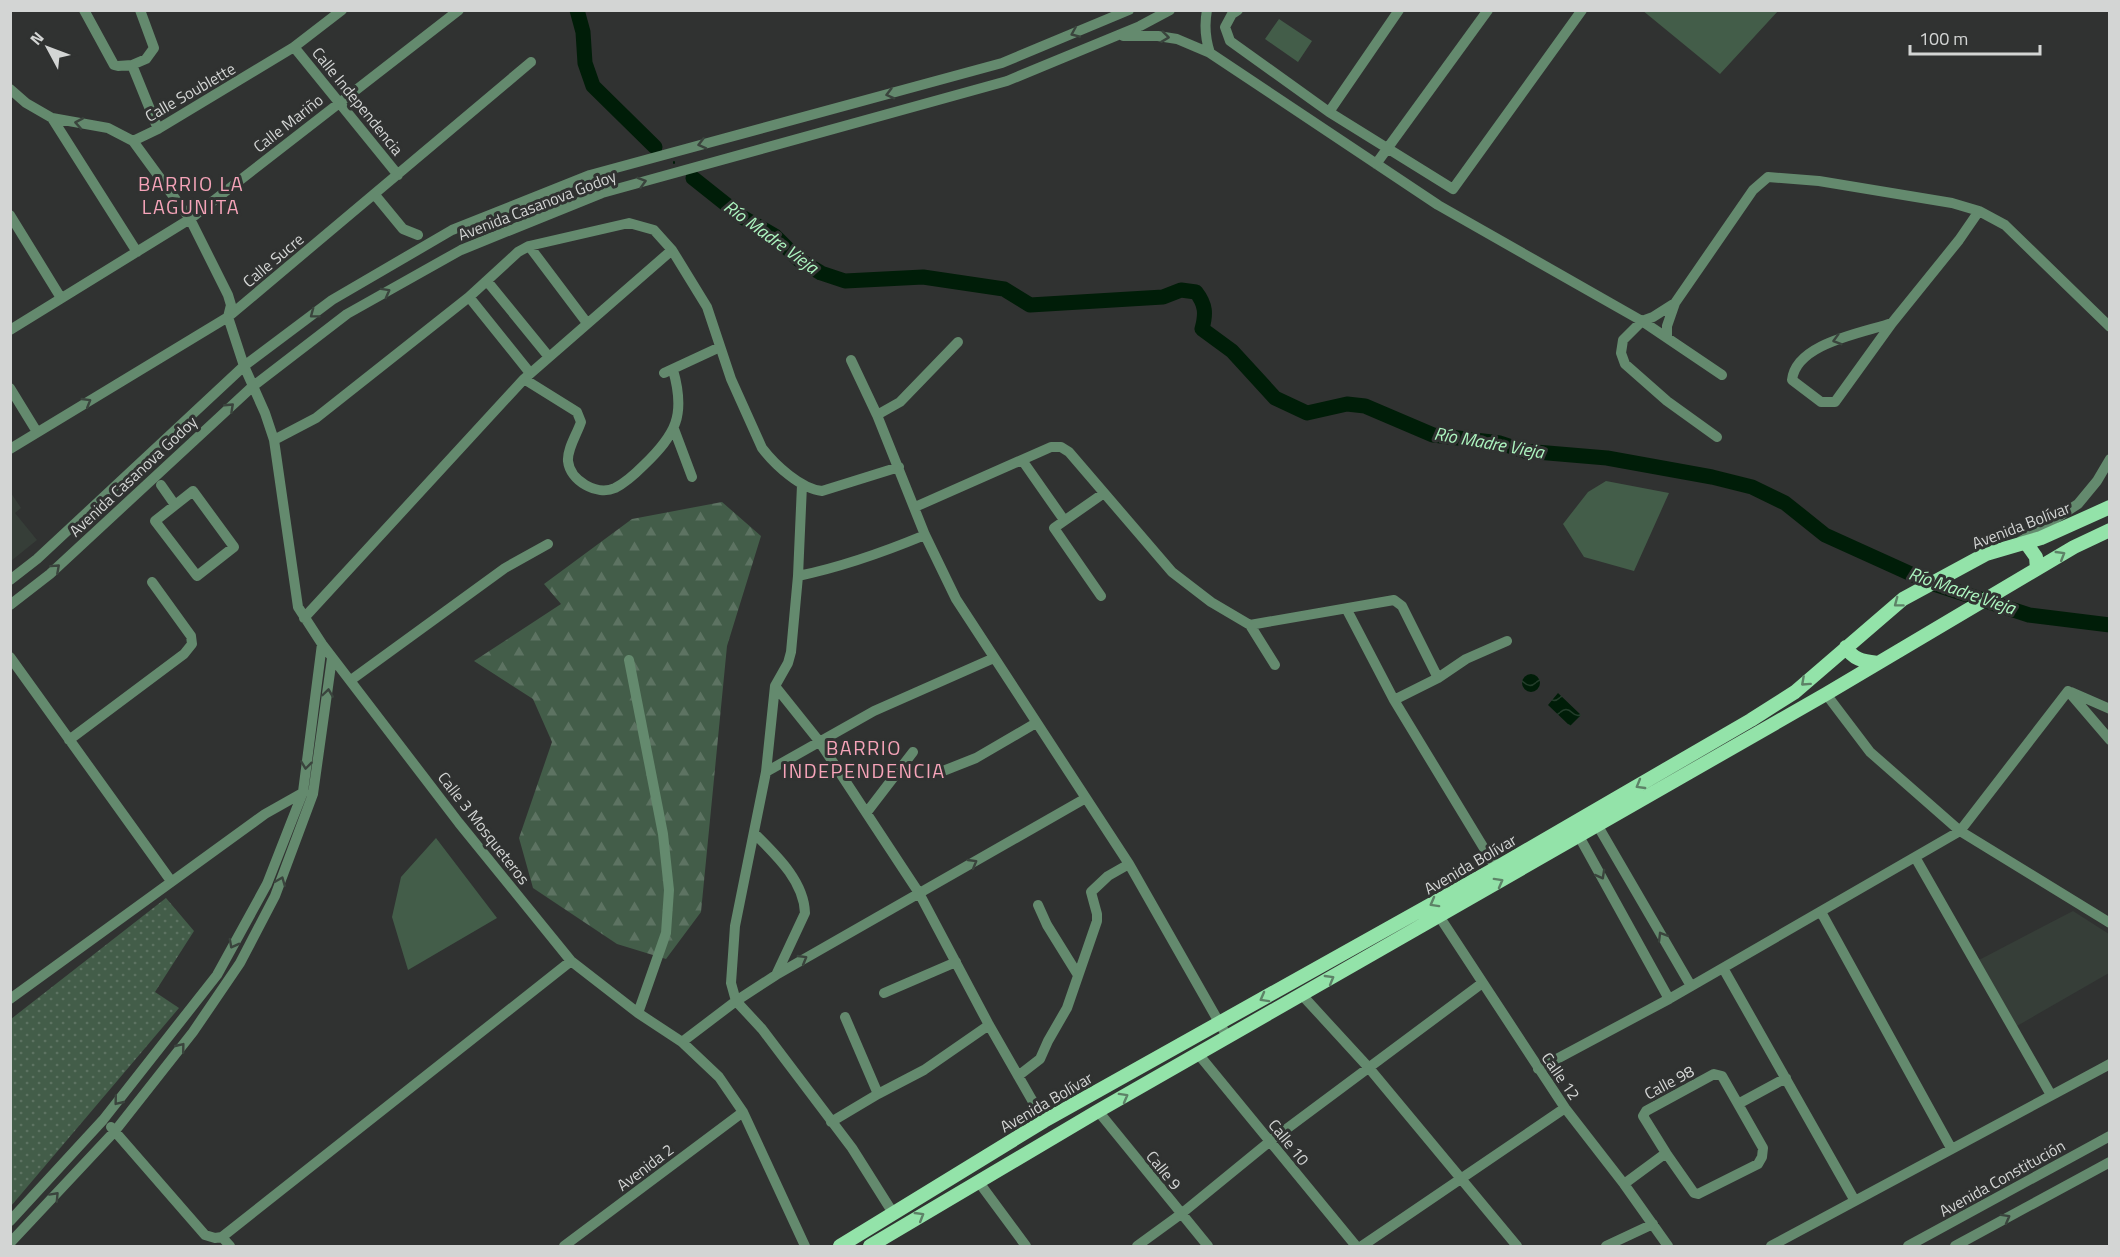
<svg xmlns="http://www.w3.org/2000/svg" width="2120" height="1257" font-family="'Titillium Web',sans-serif">
  <style>
    .built { fill: #363e38 }
    .grass { fill: url(#grass-dots) }
    .forest { fill: url(#forest-firs) }
    .pitch { fill: #435d49 }
    .water { fill: url(#water-waves) }
    .lines { fill: none; stroke-linecap: round; stroke-linejoin: round }
    .stream { stroke: #001d08; stroke-width: 2 }
    .river { stroke: #001d08; stroke-width: 15 }
    .minor { stroke: #648a6e; stroke-width: 10 }
    .major { stroke: #93e3a9; stroke-width: 14 }
    .oneway { stroke: #3a443d }
    .oneway2 { stroke: #5d8267 }
    .labels { text-anchor: middle; stroke-width: 6; stroke-linejoin: round; paint-order: stroke }
    .street-label { font-size: 16px; fill: #d3d5d4; stroke: #303231 }
    .water-label { font-size: 18px; font-style: italic; fill: #aef7c1; stroke: #303231 }
    .quarter-label { font-size: 20px; letter-spacing: 1.5px; fill: #f6a4b9; stroke: #303231 }
  </style>
  <defs>
    <pattern id="grass-dots" width="8" height="8" patternUnits="userSpaceOnUse" patternTransform="scale(1.5)"><rect width="8" height="8" fill="#435d49"/><path d="M2 2h.1M6 6h.1" fill="none" stroke="#5d7362" stroke-width="1.8" stroke-linecap="round"/></pattern>
    <pattern id="forest-firs" width="22" height="20" patternUnits="userSpaceOnUse" patternTransform="scale(1.5)"><rect width="22" height="20" fill="#435d49"/><path d="M5 1l3.5 6h-7zM16 11l3.5 6h-7z" fill="#5d7362"/></pattern>
    <pattern id="water-waves" width="16" height="10" patternUnits="userSpaceOnUse" patternTransform="scale(1.5)"><rect width="16" height="10" fill="#001d08"/><path d="M0 5q4-4 8 0t8 0" fill="none" stroke="#243d2b"/></pattern>
  </defs>
  <rect width="100%" height="100%" fill="#303231"/>
  <path class="built" d="M11,493L21,508L15,513L37,540L11,561Z
    M2073,911L2109,934V973L2017,1026L1979,960Z"/>
  <path class="grass" d="M166,898L194,931L155,992L179,1008L11,1206V1019Z"/>
  <path class="forest" d="M722,502L761,536L727,646L701,912L666,959L617,944L533,888L519,838L552,742L533,699L474,661L561,604L544,584L632,519Z"/>
  <path class="pitch" d="M1642,10H1778V11L1720,74Z
    M1279,19L1312,41L1298,62L1265,39Z
    M1606,481L1669,493L1634,571L1584,557L1563,524L1588,492Z
    M436,838L497,918L408,970L392,917L401,877Z"/>
  <path class="water" d="M1522 683a9 9 0 1 1 18 0a9 9 0 1 1-18 0Z
    M1558,693L1581,715L1570,726L1548,705Z"/>
  <g class="lines">
    <path class="stream" d="M674,162V163"/>
    <path class="river" d="M577,10L583,32L585,63L593,86L655,147
      M693,178L742,217L775,236L798,259L821,273L845,281L923,277L1004,289L1030,305L1163,297L1181,290L1196,292C1206,305 1206,314 1202,329L1232,351L1275,398L1307,413L1347,404L1365,406L1433,435L1500,443L1524,451L1607,458L1712,477L1752,487L1785,503L1825,535L1931,583L2029,615L2110,625"/>
    <path class="minor" d="M84,10L114,65L118,66L132,65
      M140,10L154,48L146,59L132,65L158,129
      M1207,10C1204,26 1205,38 1210,53
      M1238,10L1232,14L1225,27L1230,41L1329,112L1453,189L1582,10
      M1123,36H1158L1177,39L1210,53L1438,205L1642,321L1722,375
      M294,47L398,175
      M10,89L26,103L52,118L108,128L133,141L190,219L228,295L231,305L228,317L244,366L265,413L274,440L298,607L322,644L459,823L571,961L638,1013L682,1042L719,1077L743,1112L805,1246
      M1329,112L1399,10
      M52,118L137,252
      M133,141L158,129L294,47L342,10
      M1376,164L1488,10
      M375,195L403,229L418,235
      M10,215L61,298
      M529,246L587,323
      M487,281L549,357
      M469,297L530,373
      M1675,303L1653,317L1642,321L1623,340L1621,353L1625,364L1667,401L1717,437
      M1892,323C1863,333 1796,343 1792,380L1821,402H1835L1892,323L1959,240L1979,211
      M10,330L190,219L459,10
      M1667,337V326L1675,303L1753,190L1768,177L1819,181L1952,203L1979,211L2005,225L2110,327
      M851,360L877,415L925,535L956,599L1129,864L1228,1038
      M664,373L720,347
      M524,379L577,412L581,422C577,434 567,449 568,461C570,481 597,496 615,488C625,483 636,473 644,465C676,434 686,415 673,370
      M10,388L37,432
      M877,415L900,402L958,342
      M674,429L692,477
      M274,440L316,418L469,297L518,252L529,246L629,223L654,230L672,250L707,307L731,379L762,448C775,465 801,489 822,491L899,467
      M10,449L228,317L531,62
      M1022,460L1064,520
      M161,485L175,505
      M802,485L798,576L791,652L788,663L775,686L766,772L735,926L731,983L736,1001L762,1029L852,1148L893,1213
      M193,491L234,547L197,576L155,521Z
      M915,507L1051,447H1061L1069,452L1172,572L1211,602L1250,625L1275,665
      M2021,541L2078,504L2097,481L2110,459
      M798,576C842,567 884,552 925,535
      M10,580L37,559L244,366L332,300L452,230L590,175L1002,63L1129,10
      M1101,596L1054,528L1104,493
      M10,605L50,574L252,387L347,314L461,250L602,193L1007,81L1140,26L1170,10
      M1347,610L1394,700L1496,868
      M304,618L524,379L672,250
      M1250,625L1394,600L1402,606L1438,678
      M10,657L171,881
      M629,660L663,834L669,890L666,933L638,1013
      M351,680L505,568L548,544
      M775,686L819,741L919,893L989,1025L1044,1121
      M2068,691L2110,740
      M2071,692L2110,709
      M1826,694L1870,752L1960,831L2110,923
      M1394,700L1438,678L1466,659L1507,641
      M69,740L184,654L192,644L191,636L152,582
      M943,771L976,758L1036,723
      M766,772L874,711L994,658
      M867,812L913,752
      M1595,821L1691,986
      M1575,829L1669,999
      M755,834C776,855 804,881 805,913L776,975
      M1915,857L2051,1095
      M1038,905L1047,925L1078,975
      M1821,912L1951,1148
      M1439,916L1565,1108L1624,1184L1668,1246
      M1723,968L1855,1201
      M884,993L956,962
      M1302,995L1369,1068L1517,1246
      M10,999L265,814L304,792
      M845,1017L878,1094
      M682,1042L736,1001L776,975L1086,798
      M1199,1055L1356,1246
      M1538,1069L1669,999L1960,831L2068,691
      M1018,1076L1040,1059L1048,1041L1067,1008L1097,921V914L1091,892L1108,876L1129,864
      M1098,1111L1208,1246
      M831,1122L878,1094L924,1070L989,1025
      M111,1127L205,1235L215,1238L222,1237L230,1246
      M1666,1153L1643,1116L1646,1111L1714,1074L1722,1076L1738,1104
      M978,1181L1026,1246
      M1624,1184L1666,1153L1694,1193L1698,1194L1758,1164L1762,1157L1763,1148L1738,1104L1786,1078
      M10,1221L103,1120L217,975L267,884L303,792L322,644
      M222,1237L571,961
      M10,1243L115,1131L193,1032L240,963L275,896L313,794L332,658
      M564,1246L743,1112
      M1137,1246L1181,1214L1269,1142L1481,984
      M1362,1246L1565,1108
      M1606,1246L1653,1224
      M1771,1246L2110,1064
      M1908,1246L2110,1136
      M1955,1246L2110,1162"/>
    <path class="major" d="M2026,543L2036,557L2037,569
      M1846,647C1853,660 1864,661 1878,663
      M840,1246L1044,1121L1496,868L1751,720L1795,692L1903,599L1986,554L2041,538L2110,507
      M870,1246L1098,1111L1826,694L2074,547L2110,530"/>
  </g>
  <defs><path id="oneway-chevron" d="M-2-3.5L2.5 0L-2 3.5" fill="none" stroke-width="1.6" stroke-linecap="round" stroke-linejoin="round" transform="scale(1.5)"/></defs>
  <g class="oneway">
    <use href="#oneway-chevron" transform="translate(1075 33) rotate(157)"/>
    <use href="#oneway-chevron" transform="translate(1165 37) rotate(7)"/>
    <use href="#oneway-chevron" transform="translate(890 94) rotate(165)"/>
    <use href="#oneway-chevron" transform="translate(79 123) rotate(-170)"/>
    <use href="#oneway-chevron" transform="translate(702 144) rotate(165)"/>
    <use href="#oneway-chevron" transform="translate(642 182) rotate(-16)"/>
    <use href="#oneway-chevron" transform="translate(386 292) rotate(-29)"/>
    <use href="#oneway-chevron" transform="translate(314 314) rotate(143)"/>
    <use href="#oneway-chevron" transform="translate(1837 340) rotate(164)"/>
    <use href="#oneway-chevron" transform="translate(87 402) rotate(-31)"/>
    <use href="#oneway-chevron" transform="translate(230 407) rotate(-43)"/>
    <use href="#oneway-chevron" transform="translate(56 568) rotate(-42)"/>
    <use href="#oneway-chevron" transform="translate(328 693) rotate(-82)"/>
    <use href="#oneway-chevron" transform="translate(306 765) rotate(97)"/>
    <use href="#oneway-chevron" transform="translate(973 863) rotate(-30)"/>
    <use href="#oneway-chevron" transform="translate(1601 875) rotate(61)"/>
    <use href="#oneway-chevron" transform="translate(281 881) rotate(-68)"/>
    <use href="#oneway-chevron" transform="translate(1662 936) rotate(-121)"/>
    <use href="#oneway-chevron" transform="translate(233 944) rotate(118)"/>
    <use href="#oneway-chevron" transform="translate(803 959) rotate(-30)"/>
    <use href="#oneway-chevron" transform="translate(181 1047) rotate(-51)"/>
    <use href="#oneway-chevron" transform="translate(118 1101) rotate(129)"/>
    <use href="#oneway-chevron" transform="translate(55 1196) rotate(-47)"/>
    <use href="#oneway-chevron" transform="translate(2006 1218) rotate(-29)"/>
  </g>
  <g class="oneway2">
    <use href="#oneway-chevron" transform="translate(2061 555) rotate(-31)"/>
    <use href="#oneway-chevron" transform="translate(1898 603) rotate(143)"/>
    <use href="#oneway-chevron" transform="translate(1805 682) rotate(138)"/>
    <use href="#oneway-chevron" transform="translate(1640 785) rotate(150)"/>
    <use href="#oneway-chevron" transform="translate(1499 882) rotate(-29)"/>
    <use href="#oneway-chevron" transform="translate(1434 903) rotate(151)"/>
    <use href="#oneway-chevron" transform="translate(1330 979) rotate(-30)"/>
    <use href="#oneway-chevron" transform="translate(1264 998) rotate(151)"/>
    <use href="#oneway-chevron" transform="translate(1124 1097) rotate(-29)"/>
    <use href="#oneway-chevron" transform="translate(920 1216) rotate(-31)"/>
  </g>
  <g class="labels">
    <g class="street-label">
      <text transform="translate(190 92) rotate(-30)" y="6">Calle Soublette</text>
      <text transform="translate(358 101) rotate(51)" y="6">Calle Independencia</text>
      <text transform="translate(288 123) rotate(-38)" y="6">Calle Mariño</text>
      <text transform="translate(537 205) rotate(-21)" y="6">Avenida Casanova Godoy</text>
      <text transform="translate(273 260) rotate(-40)" y="6">Calle Sucre</text>
      <text transform="translate(133 476) rotate(-43)" y="6">Avenida Casanova Godoy</text>
      <text transform="translate(2021 525) rotate(-21)" y="6">Avenida Bolívar</text>
      <text transform="translate(484 828) rotate(52)" y="6">Calle 3 Mosqueteros</text>
      <text transform="translate(1470 864) rotate(-30)" y="6">Avenida Bolívar</text>
      <text transform="translate(1561 1076) rotate(55)" y="6">Calle 12</text>
      <text transform="translate(1669 1082) rotate(-28)" y="6">Calle 98</text>
      <text transform="translate(1046 1102) rotate(-30)" y="6">Avenida Bolívar</text>
      <text transform="translate(1289 1142) rotate(51)" y="6">Calle 10</text>
      <text transform="translate(645 1167) rotate(-37)" y="6">Avenida 2</text>
      <text transform="translate(1164 1170) rotate(51)" y="6">Calle 9</text>
      <text transform="translate(2002 1178) rotate(-29)" y="6">Avenida Constitución</text>
    </g>
    <g class="water-label">
      <text transform="translate(771 237) rotate(36)" y="6">Río Madre Vieja</text>
      <text transform="translate(1489 443) rotate(10)" y="6">Río Madre Vieja</text>
      <text transform="translate(1962 591) rotate(19)" y="6">Río Madre Vieja</text>
    </g>
    <g class="quarter-label">
      <text x="191" y="191">BARRIO LA<tspan x="191" dy="23">LAGUNITA</tspan></text>
      <text x="864" y="755">BARRIO<tspan x="864" dy="23">INDEPENDENCIA</tspan></text>
    </g>
  </g>
  <rect width="2120" height="1257" fill="none" stroke="#d3d5d4" stroke-width="24"/>
  <g transform="translate(48 48) rotate(311)" stroke="#303231" stroke-width="4.5" paint-order="stroke">
  <path d="M0-4.5L10 22L0 15L-10 22Z" fill="#d3d5d4"/>
  <text y="-9" font-size="16" font-weight="bold" text-anchor="middle" fill="#d3d5d4">N</text>
  </g>
  <path d="M1910 45v9h130v-9" fill="none" stroke="#d3d5d4" stroke-width="3"/>
  <text x="1919" y="45" font-size="18" fill="#d3d5d4" stroke="#303231" stroke-width="4.5" paint-order="stroke">100 m</text>
</svg>
